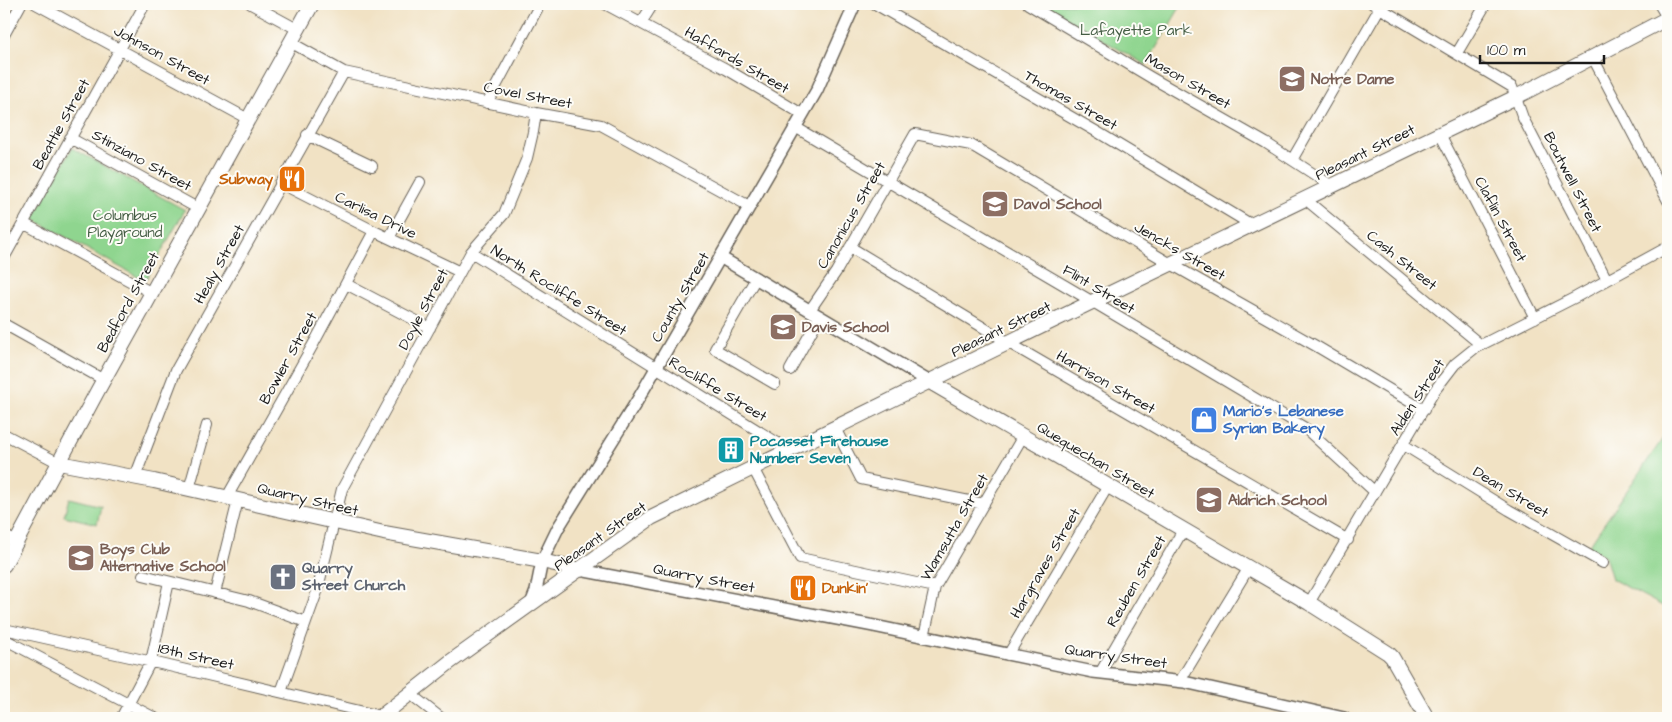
<svg xmlns="http://www.w3.org/2000/svg" width="1672" height="722" font-family="'Architects Daughter',sans-serif">
  <style>
    .green { fill: #8fd58f; stroke: #567856 }
    .lines { fill: none; stroke-linecap: round; stroke-linejoin: round }
    .minor-casing { stroke: #676157; stroke-width: 12 }
    .tertiary-casing { stroke: #676157; stroke-width: 14 }
    .secondary-casing { stroke: #676157; stroke-width: 16 }
    .minor { stroke: #fff; stroke-width: 10 }
    .tertiary { stroke: #fff; stroke-width: 11 }
    .secondary { stroke: #fff; stroke-width: 14 }
    .labels { text-anchor: middle; stroke-width: 4; stroke-linejoin: round; paint-order: stroke }
    .park-label { font-size: 15px; fill: #445d44; stroke: #fdfcf7 }
    .street-label { font-size: 15px; fill: #1c1c1c; stroke: #fdfcf7 }
    .education-label { font-size: 15px; font-weight: bold; fill: #785e54; stroke: #fdfcf7; text-anchor: start }
    .food-label { font-size: 15px; font-weight: bold; fill: #c56008; stroke: #fdfcf7; text-anchor: end }
    .shop-label { font-size: 15px; font-weight: bold; fill: #366cbe; stroke: #fdfcf7; text-anchor: start }
    .culture-label { font-size: 15px; font-weight: bold; fill: #0d838f; stroke: #fdfcf7; text-anchor: start }
    .worship-label { font-size: 15px; font-weight: bold; fill: #5b616d; stroke: #fdfcf7; text-anchor: start }
  </style>
  <rect width="100%" height="100%" fill="#fdfcf7"/>
  <filter id="ink" filterUnits="userSpaceOnUse"><feTurbulence type="fractalNoise" baseFrequency=".02" numOctaves="2"/><feDisplacementMap in="SourceGraphic" scale="10" xChannelSelector="R" yChannelSelector="G"/><feConvolveMatrix kernelMatrix="1 2 1 2 8 2 1 2 1" color-interpolation-filters="sRGB"/></filter>
  <filter id="wash" filterUnits="userSpaceOnUse"><feTurbulence type="fractalNoise" baseFrequency=".0096" numOctaves="4" result="noise"/><feDisplacementMap in="SourceGraphic" scale="20" xChannelSelector="R" yChannelSelector="G"/><feGaussianBlur stdDeviation="1.12" result="paint"/><feColorMatrix in="noise" values="0 0 0 0 0 0 0 0 0 0 0 0 0 0 0 0 0 1.4 0 .05"/><feComposite in="paint" operator="in"/></filter>
  <g filter="url(#wash)">
    <rect width="100%" height="100%" fill="#f1e2c4"/>
    <path class="green" d="M1041,4H1182L1146,65Z
      M72,148L185,210L145,281L33,219Z
      M1668,431V609L1612,579L1605,556L1588,547Z
      M69,498L101,506L97,524L64,516Z"/>
  </g>
  <g filter="url(#ink)">
    <g class="lines">
      <g class="minor-casing">
        <path id="minor" d="M36,4L248,119
          M251,4L297,29
          M605,4L726,69L802,114
          M875,4L1099,133L1252,225
          M1028,4L1150,77L1266,143L1332,186
          M1373,4L1512,87L1523,118L1607,280
          M1659,4L1668,19
          M641,23L653,4
          M4,35L21,4
          M290,42L344,72L536,113L601,125L749,206
          M1457,53L1486,4
          M1593,58L1668,201
          M487,103L540,4
          M795,127L1093,302L1305,428L1375,492
          M1440,134L1535,318
          M307,135L372,166
          M70,138L199,209
          M1292,160L1382,4
          M280,183L374,231L460,272
          M1305,199L1481,345
          M23,223L152,293
          M389,238L420,182
          M850,247L1009,343L1348,540
          M471,252L789,450
          M4,258L145,4
          M756,278L715,349L775,384
          M346,284L430,328
          M810,310L836,272L915,134L971,145L1171,264L1316,346L1424,410
          M4,324L104,380
          M790,370L820,316
          M835,428L861,479L984,504
          M4,434L59,463
          M1404,445L1509,510L1603,563
          M753,468L800,558L935,587
          M135,477L176,370L344,72
          M189,489L207,425
          M227,497L314,343L374,231
          M4,535L16,542
          M143,575L249,601L306,622
          M215,593L238,500
          M1309,603L1435,390L1455,364L1475,348L1576,297L1668,247
          M4,629L148,661L381,716
          M924,637L935,587L1023,436
          M4,639L155,718
          M1008,655L1108,486
          M1100,673L1183,530
          M1180,681L1248,569
          M281,692L317,592L342,489L471,252L504,214L527,158L533,132L536,113
          M409,693L441,718
          M121,718L151,661L169,582"/>
      </g>
      <g class="tertiary-casing">
        <path id="tertiary" d="M720,257L930,382
          M580,570L874,626L1093,672L1184,682L1344,718
          M531,604L536,591L542,561L558,528L637,401L817,90L855,4"/>
      </g>
      <g class="secondary-casing">
        <path id="secondary" d="M930,382L1309,603L1388,653L1392,657L1427,718
          M59,463L154,481L384,533L542,561L580,570
          M4,565L98,390L312,4
          M379,718L450,662L651,518L1036,329L1516,97L1668,18"/>
      </g>
      <use href="#minor" class="minor"/>
      <use href="#tertiary" class="tertiary"/>
      <use href="#secondary" class="secondary"/>
    </g>
  </g>
  <defs>
    <g id="school-square" transform="scale(1.4375)"><rect x="-9" y="-9" width="18" height="18" rx="4" fill="#8d6e63" stroke="#fdfcf7"/><path d="M0-5L7-2L0 1L-7-2ZM-4 1L0 2.5L4 1V4Q0 6-4 4Z" fill="#fff"/></g>
    <g id="restaurant-square" transform="scale(1.4375)"><rect x="-9" y="-9" width="18" height="18" rx="4" fill="#e8710a" stroke="#fdfcf7"/><path d="M-5-6h1v4h1v-4h1v4h1v-4h1v5L-1.5 .5V6h-2V.5L-5-1ZM5-6V6H3V1.5H1.5Q1.5-4 5-6Z" fill="#fff"/></g>
    <g id="shop-square" transform="scale(1.4375)"><rect x="-9" y="-9" width="18" height="18" rx="4" fill="#3f7fe0" stroke="#fdfcf7"/><path d="M-5-2.5h2.3a2.7 3.5 0 0 1 5.4 0H5L5.5 6h-11ZM-1.5-2.5h3a1.5 2.3 0 0 0-3 0Z" fill="#fff"/></g>
    <g id="building-square" transform="scale(1.4375)"><rect x="-9" y="-9" width="18" height="18" rx="4" fill="#0f9aa8" stroke="#fdfcf7"/><path d="M-4-6H4V6H1V3H-1V6H-4ZM-2.5-4.3h1.7v1.8h-1.7ZM.8-4.3h1.7v1.8H.8ZM-2.5-1h1.7V.8h-1.7ZM.8-1h1.7V.8H.8Z" fill="#fff"/></g>
    <g id="church-square" transform="scale(1.4375)"><rect x="-9" y="-9" width="18" height="18" rx="4" fill="#6b7280" stroke="#fdfcf7"/><path d="M-1.2-6h2.4v3.5h3.3v2.4h-3.3V6h-2.4V-.1h-3.3v-2.4h3.3Z" fill="#fff"/></g>
  </defs>
  <g fill-rule="evenodd">
    <use href="#school-square" x="1292" y="79"/>
    <use href="#restaurant-square" x="292" y="179"/>
    <use href="#school-square" x="995" y="204"/>
    <use href="#school-square" x="783" y="327"/>
    <use href="#shop-square" x="1204" y="420"/>
    <use href="#building-square" x="731" y="450"/>
    <use href="#school-square" x="1209" y="500"/>
    <use href="#school-square" x="81" y="558"/>
    <use href="#church-square" x="283" y="577"/>
    <use href="#restaurant-square" x="803" y="588"/>
  </g>
  <g class="labels">
    <g class="park-label">
      <text x="1136" y="35">Lafayette Park</text>
      <text x="125" y="220">Columbus<tspan x="125" dy="17">Playground</tspan></text>
    </g>
    <g class="street-label">
      <text transform="translate(162 55) rotate(29)" y="5">Johnson Street</text>
      <text transform="translate(737 60) rotate(30)" y="5">Haffards Street</text>
      <text transform="translate(1188 81) rotate(30)" y="5">Mason Street</text>
      <text transform="translate(528 95) rotate(11)" y="5">Covel Street</text>
      <text transform="translate(1071 100) rotate(30)" y="5">Thomas Street</text>
      <text transform="translate(61 124) rotate(-61)" y="5">Beattie Street</text>
      <text transform="translate(1365 152) rotate(-26)" y="5">Pleasant Street</text>
      <text transform="translate(142 160) rotate(29)" y="5">Stinziano Street</text>
      <text transform="translate(1573 182) rotate(63)" y="5">Boutwell Street</text>
      <text transform="translate(376 215) rotate(26)" y="5">Carlisa Drive</text>
      <text transform="translate(851 215) rotate(-60)" y="5">Canonicus Street</text>
      <text transform="translate(1501 219) rotate(62)" y="5">Claflin Street</text>
      <text transform="translate(1180 251) rotate(30)" y="5">Jencks Street</text>
      <text transform="translate(1402 260) rotate(39)" y="5">Cash Street</text>
      <text transform="translate(219 264) rotate(-61)" y="5">Healy Street</text>
      <text transform="translate(1099 289) rotate(31)" y="5">Flint Street</text>
      <text transform="translate(559 290) rotate(32)" y="5">North Rocliffe Street</text>
      <text transform="translate(680 297) rotate(-60)" y="5">County Street</text>
      <text transform="translate(128 302) rotate(-61)" y="5">Bedford Street</text>
      <text transform="translate(423 309) rotate(-62)" y="5">Doyle Street</text>
      <text transform="translate(1001 329) rotate(-26)" y="5">Pleasant Street</text>
      <text transform="translate(288 358) rotate(-61)" y="5">Bowler Street</text>
      <text transform="translate(1106 382) rotate(30)" y="5">Harrison Street</text>
      <text transform="translate(718 389) rotate(31)" y="5">Rocliffe Street</text>
      <text transform="translate(1417 397) rotate(-57)" y="5">Alden Street</text>
      <text transform="translate(1096 460) rotate(31)" y="5">Quequechan Street</text>
      <text transform="translate(1511 492) rotate(31)" y="5">Dean Street</text>
      <text transform="translate(308 499) rotate(13)" y="5">Quarry Street</text>
      <text transform="translate(954 527) rotate(-60)" y="5">Wamsutta Street</text>
      <text transform="translate(600 536) rotate(-35)" y="5">Pleasant Street</text>
      <text transform="translate(1045 563) rotate(-60)" y="5">Hargraves Street</text>
      <text transform="translate(704 578) rotate(11)" y="5">Quarry Street</text>
      <text transform="translate(1136 581) rotate(-60)" y="5">Reuben Street</text>
      <text transform="translate(196 656) rotate(13)" y="5">18th Street</text>
      <text transform="translate(1116 656) rotate(8)" y="5">Quarry Street</text>
    </g>
    <g class="education-label">
      <text x="1311" y="84">Notre Dame</text>
      <text x="1014" y="209">Davol School</text>
      <text x="802" y="332">Davis School</text>
      <text x="1228" y="505">Aldrich School</text>
      <text x="100" y="554">Boys Club<tspan x="100" dy="17">Alternative School</tspan></text>
    </g>
    <g class="food-label">
      <text x="273" y="184">Subway</text>
      <text x="822" y="593" text-anchor="start">Dunkin'</text>
    </g>
    <g class="shop-label">
      <text x="1223" y="416">Mario's Lebanese<tspan x="1223" dy="17">Syrian Bakery</tspan></text>
    </g>
    <g class="culture-label">
      <text x="750" y="446">Pocasset Firehouse<tspan x="750" dy="17">Number Seven</tspan></text>
    </g>
    <g class="worship-label">
      <text x="302" y="573">Quarry<tspan x="302" dy="17">Street Church</tspan></text>
    </g>
  </g>
  <rect width="1672" height="722" fill="none" stroke="#fdfcf7" stroke-width="20"/>
  <path d="M1480 55v8h124v-8" fill="none" stroke="#1c1c1c" stroke-width="2.5"/>
  <text x="1487" y="55" font-size="15" fill="#1c1c1c" stroke="#fdfcf7" stroke-width="4" paint-order="stroke">100 m</text>
</svg>
